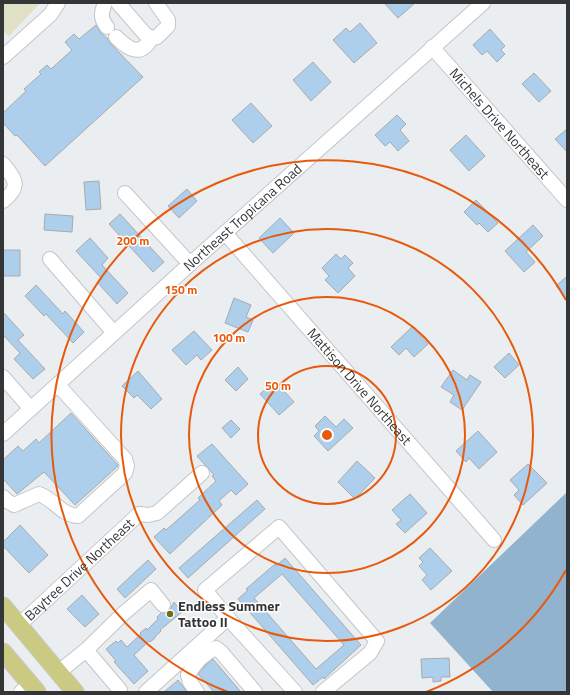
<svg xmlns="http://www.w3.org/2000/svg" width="570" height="695" font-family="'Titillium Web',sans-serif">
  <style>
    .green { fill: #dfe0c5 }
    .water { fill: #92b3ce }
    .building { fill: #aecfeb; stroke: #a8abad; fill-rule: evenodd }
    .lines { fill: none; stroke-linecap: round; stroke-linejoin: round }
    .minor-casing { stroke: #c3c6c9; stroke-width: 16 }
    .major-casing { stroke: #cacacb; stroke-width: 19 }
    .minor { stroke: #fff; stroke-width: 14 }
    .major { stroke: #caca83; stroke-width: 17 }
    .ring { fill: none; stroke: #e8590c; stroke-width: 2 }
    .poi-dot { fill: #707013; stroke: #fff; stroke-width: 1.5 }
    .labels { text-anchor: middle; stroke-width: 3; stroke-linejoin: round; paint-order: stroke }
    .street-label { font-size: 14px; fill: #343536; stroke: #fff }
    .poi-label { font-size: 14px; font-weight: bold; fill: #343536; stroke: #fff; text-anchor: start }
    .centre { fill: #e8590c; stroke: #fff; stroke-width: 2 }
    .ring-label { font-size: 12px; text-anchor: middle; font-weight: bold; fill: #e8590c; stroke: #fff; stroke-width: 3; stroke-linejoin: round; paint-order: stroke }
  </style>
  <rect width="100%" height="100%" fill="#ebeef1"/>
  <path class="green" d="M3,3H40L9,36L3,31Z"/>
  <path class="water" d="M567,492V692H493L430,623Z"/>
  <path class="building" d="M384,3H415L398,18Z
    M360,23L377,43L354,63L333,40L346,28L350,32Z
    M96,25L100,32L108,39L110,43L143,77L45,166L17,135L15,136L3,123V113L26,91L24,89L41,74L39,72L47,65L51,69L72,50L65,42L74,34L79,39Z
    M490,29L505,46L501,50L505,54L497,62L487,51L482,55L473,45Z
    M313,62L331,82L311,101L293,80Z
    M534,73L551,91L539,102L522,84Z
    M251,103L272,126L253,143L232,120Z
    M397,115L406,124L400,130L409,141L398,151L390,142L385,146L375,135Z
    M567,129V152L555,139Z
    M466,135L485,156L469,171L450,150Z
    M99,181L101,209L86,210L84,182Z
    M187,189L197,201L179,218L168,206Z
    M476,200L498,223L488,232L479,223L477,225L464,212Z
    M45,214L73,216L72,232L44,230Z
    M120,214L164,262L153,272L109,224Z
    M280,218L294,233L273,253L259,238Z
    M533,225L543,236L526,252L535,262L524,272L505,251Z
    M90,238L108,258L102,265L128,293L117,304L98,283L102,279L76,251Z
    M3,250H20V276H3Z
    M336,254L341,259L345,255L353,263L348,268L355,276L338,293L325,280L329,276L322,268Z
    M567,276V299L556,286Z
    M36,285L63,314L65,311L84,332L73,343L46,314L44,316L25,296Z
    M234,298L251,305L246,317L253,320L248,332L225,323Z
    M3,312L24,335L18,340L45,369L33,379L14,359L20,353L3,335Z
    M412,327L428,344L414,357L406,348L399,355L391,347Z
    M194,331L212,350L201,360L197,355L186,365L172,350Z
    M509,353L519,365L505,378L494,367Z
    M238,367L248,379L236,391L225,380Z
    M453,370L467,380L470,375L481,382L462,410L450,402L454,395L441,387Z
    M138,371L162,399L151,409L137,395L134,398L122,386Z
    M275,381L294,402L279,415L260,394Z
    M71,413L118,465V466L75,505L44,472L17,494L3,479V460L18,446L23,451L36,439L39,443Z
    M325,416L336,427L344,419L353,428L328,451L314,436L319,431L315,426Z
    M231,420L240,429L231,438L222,428Z
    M478,431L497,452L479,469L469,458L466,462L456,451Z
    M212,444L248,484L236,495L231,490L219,501L222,505L170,554L154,537L164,528L166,530L200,500L198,498L216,481L212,476L214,475L197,456Z
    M357,461L375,478L355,499L338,482Z
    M528,464L547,483L523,505L514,495L519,490L510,480Z
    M410,494L427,513L405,533L396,524L401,520L392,510Z
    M257,500L265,509L188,578L179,568Z
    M20,525L48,555L29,573L3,546V542Z
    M430,548L452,571L431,590L422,580L427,575L419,566L423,562L419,558Z
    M285,558L361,645L324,679L323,677L313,685L238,599L248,590L246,589L275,564L276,566ZM282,574L344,645L316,669L254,598Z
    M148,560L156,569L125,598L117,589Z
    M82,595L99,614L85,627L67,609Z
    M174,602L182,612L160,630L161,631L155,637V638L150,642L149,641L134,655L148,671L134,684L114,662L116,661L106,649L116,641L118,643L121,640L127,647L141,634L140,633L146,628L147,630L158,619L157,617L161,613L169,611Z
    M449,658L450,677H441V681L433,682V677L422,678L421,659Z
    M213,659L241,692H214L198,674L206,665Z
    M178,680L187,692H164Z"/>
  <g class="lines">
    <g class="minor-casing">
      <g id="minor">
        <path d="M105,3C101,13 100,18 107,27"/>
        <path d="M118,3L145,34L151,38L157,37L168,26V20L156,3"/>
        <path d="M116,37C128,49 141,58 151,38"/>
        <path id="s1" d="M432,47L567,200"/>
        <path d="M3,57L50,15L58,3"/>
        <path d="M3,164C16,180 21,187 3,201"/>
        <path d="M125,193L190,264"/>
        <path id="s2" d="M225,233L494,540"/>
        <path d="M50,259L114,333"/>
        <path d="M3,377L31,409"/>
        <path id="s3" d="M3,434L190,264L483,3"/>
        <path d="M3,497L7,501L14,505L39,494C54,499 61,515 78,516L125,473L127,466L125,459L58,385"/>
        <path id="s4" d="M19,625L139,514L148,515L157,513L202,473"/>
        <path d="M86,650L120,690L118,692"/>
        <path d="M59,672L86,650L124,613L151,590L163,605"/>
        <path d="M21,692L30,684"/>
        <path d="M146,692L228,618"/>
        <path d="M197,692L190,682L188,675C194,664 204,653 216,648L221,652L255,692"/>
        <path d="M295,692L228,618L205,590L279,527L377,641L370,653L323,692"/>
      </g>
    </g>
    <g class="major-casing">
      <path id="major" d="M3,606L75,692
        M3,652L37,692"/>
    </g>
    <use href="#minor" class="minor"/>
    <use href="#major" class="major"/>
  </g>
  <g class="ring">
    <circle cx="327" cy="435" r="69"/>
    <circle cx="327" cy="435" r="138"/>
    <circle cx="327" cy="435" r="206"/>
    <path d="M566 570A275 275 0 0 1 426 692M228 692A275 275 0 1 1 566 300"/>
  </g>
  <circle class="poi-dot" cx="170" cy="614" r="4"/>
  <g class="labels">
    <g class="street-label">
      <text dy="5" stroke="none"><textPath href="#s1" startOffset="102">Michels Drive Northeast</textPath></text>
      <text dy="5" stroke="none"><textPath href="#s3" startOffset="323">Northeast Tropicana Road</textPath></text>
      <text dy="5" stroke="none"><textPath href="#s2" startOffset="204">Mattison Drive Northeast</textPath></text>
      <text dy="5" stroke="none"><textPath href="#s4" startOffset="82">Baytree Drive Northeast</textPath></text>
    </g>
    <g class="poi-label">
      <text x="178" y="611">Endless Summer<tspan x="178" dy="16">Tattoo II</tspan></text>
    </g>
  </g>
  <circle cx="327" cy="435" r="6" class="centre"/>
  <g class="ring-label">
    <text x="133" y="245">200 m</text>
    <text x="181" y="294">150 m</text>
    <text x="229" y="342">100 m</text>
    <text x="278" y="390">50 m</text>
  </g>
  <rect width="570" height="695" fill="none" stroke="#343536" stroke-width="8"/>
</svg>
